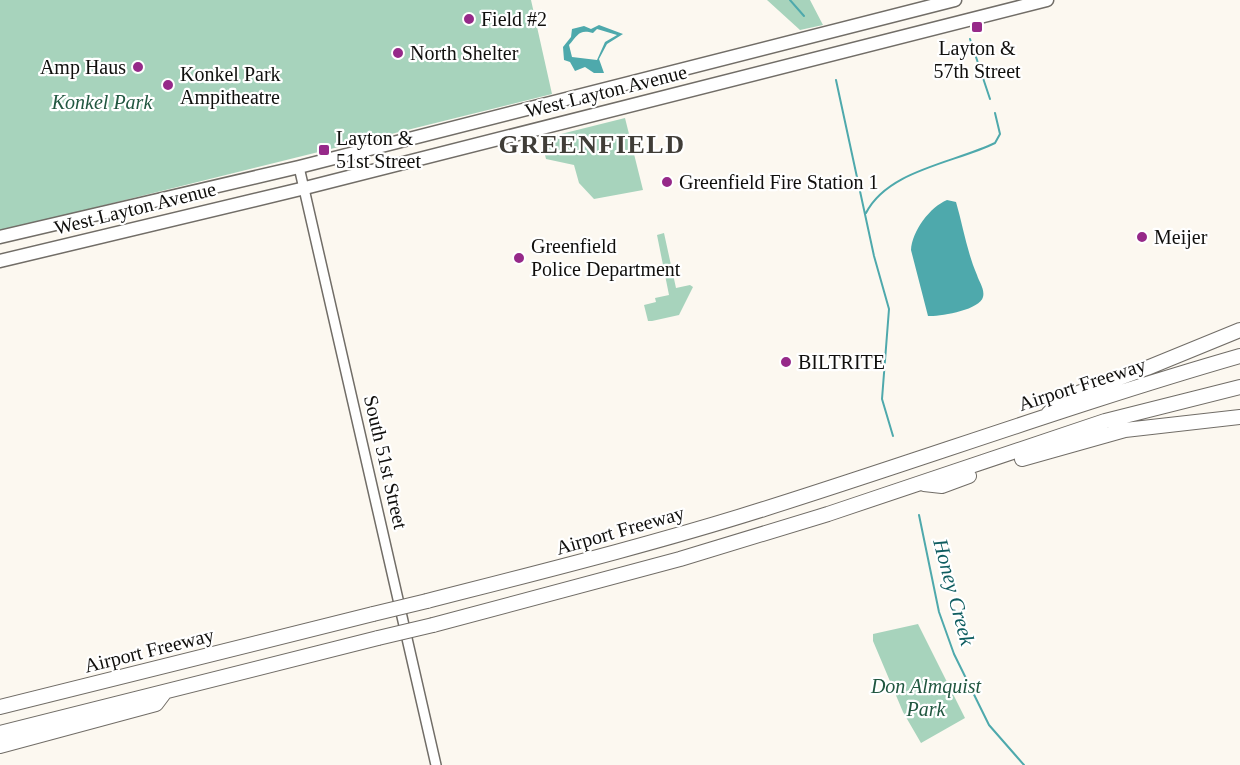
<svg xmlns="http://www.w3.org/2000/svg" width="1240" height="765" font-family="'Times New Roman',serif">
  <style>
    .green { fill: #a7d3bc }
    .water { fill: #4ea9ac; fill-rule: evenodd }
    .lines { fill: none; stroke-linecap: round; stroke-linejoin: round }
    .stream { stroke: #4ea9ac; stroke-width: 2 }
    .minor-casing { stroke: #716d67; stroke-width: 12 }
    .major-casing { stroke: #716d67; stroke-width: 15 }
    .highway-casing { stroke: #716d67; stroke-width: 16 }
    .minor { stroke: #fff; stroke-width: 9 }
    .major { stroke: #fff; stroke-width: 12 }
    .highway { stroke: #fff; stroke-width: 14 }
    .highway-bridge-casing { stroke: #716d67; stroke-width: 16; stroke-linecap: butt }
    .highway-bridge { stroke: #fff; stroke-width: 14 }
    .poi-dot { fill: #962989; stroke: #fff; stroke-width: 2 }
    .labels { text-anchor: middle; stroke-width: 4.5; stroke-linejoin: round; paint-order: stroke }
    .poi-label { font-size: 20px; fill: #100f0d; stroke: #fff; text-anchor: start }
    .street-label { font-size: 20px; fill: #100f0d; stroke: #fff }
    .park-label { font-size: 20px; font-style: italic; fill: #215740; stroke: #fff }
    .water-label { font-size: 21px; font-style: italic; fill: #0e5d60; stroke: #fff }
    .district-label { font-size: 26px; font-weight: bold; letter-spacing: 1.5px; fill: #403d37; stroke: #fff }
  </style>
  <rect width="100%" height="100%" fill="#fcf8f0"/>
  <path class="green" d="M0,0H531L552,94L0,231Z
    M767,0H810L823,25L800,30Z
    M625,118L643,190L594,199L579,183L574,165L546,159L541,139Z
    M664,233L676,288L690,285L693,287L679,315L652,321H648L644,305L656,302L655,298L669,295L657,235Z
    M918,624L965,718L921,743L903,712L873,641V634Z"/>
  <path class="water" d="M599,25L623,34L607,44L599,59L604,73H594L585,67L575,71L570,62L564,60L563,47L571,37L572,29L584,26L591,29ZM597,29L617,35L605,42L597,60L572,57L569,45C578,35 579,29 593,33Z
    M947,200L956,202C963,226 967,252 977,275C979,282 985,289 983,297C980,310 939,317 928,316L911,250C912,231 930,207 947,200Z"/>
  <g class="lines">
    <path class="stream" d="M790,0L804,16
      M970,39L990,99
      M836,80L874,256L889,309L882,399L893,436
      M866,213C888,170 954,163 995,143L1000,134L995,113
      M919,515L939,612L954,654L989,725L1024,765"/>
    <g class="minor-casing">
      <path id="minor" d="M299,167L436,765"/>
    </g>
    <g class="major-casing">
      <path id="major" d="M0,237L299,167L955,0
        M0,261L305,188L1047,0"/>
    </g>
    <g class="highway-casing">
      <path id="highway" d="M1048,414L1064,398L1147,368L1240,330
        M1022,459L1125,430L1240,417
        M924,484L942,486L969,476
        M427,601C540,572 653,544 764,509C923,459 1080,402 1240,356
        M433,625L680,559L828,514L1105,421L1240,387
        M0,707L373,614
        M0,733L378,638
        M0,746L156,704L165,692"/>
    </g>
    <use href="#minor" class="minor"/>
    <use href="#major" class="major"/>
    <use href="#highway" class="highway"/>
    <g class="highway-bridge-casing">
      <path id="highway-bridge" d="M373,614L427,601
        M378,638L433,625"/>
    </g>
    <use href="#highway-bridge" class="highway-bridge"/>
  </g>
  <g class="poi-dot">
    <circle cx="469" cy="19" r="6"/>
    <rect x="971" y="21" width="12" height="12" rx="3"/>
    <circle cx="398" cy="53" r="6"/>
    <circle cx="138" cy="67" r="6"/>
    <circle cx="168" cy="85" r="6"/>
    <rect x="318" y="144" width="12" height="12" rx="3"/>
    <circle cx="667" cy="182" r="6"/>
    <circle cx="1142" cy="237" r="6"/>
    <circle cx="519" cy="258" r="6"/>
    <circle cx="786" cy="362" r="6"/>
  </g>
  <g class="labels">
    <g class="poi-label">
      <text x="481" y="26">Field #2</text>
      <text x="977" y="55" text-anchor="middle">Layton &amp;<tspan x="977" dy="23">57th Street</tspan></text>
      <text x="410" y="60">North Shelter</text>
      <text x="126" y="74" text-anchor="end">Amp Haus</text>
      <text x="180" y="81">Konkel Park<tspan x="180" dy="23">Ampitheatre</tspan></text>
      <text x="336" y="145">Layton &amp;<tspan x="336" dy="23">51st Street</tspan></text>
      <text x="679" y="189">Greenfield Fire Station 1</text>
      <text x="1154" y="244">Meijer</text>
      <text x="531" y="253">Greenfield<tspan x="531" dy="23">Police Department</tspan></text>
      <text x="798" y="369">BILTRITE</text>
    </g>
    <g class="street-label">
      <text transform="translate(606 91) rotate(-14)" y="7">West Layton Avenue</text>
      <text transform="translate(135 208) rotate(-14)" y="7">West Layton Avenue</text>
      <text transform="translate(1082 384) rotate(-18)" y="7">Airport Freeway</text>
      <text transform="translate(386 462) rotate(77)" y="7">South 51st Street</text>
      <text transform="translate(620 530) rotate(-16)" y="7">Airport Freeway</text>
      <text transform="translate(149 650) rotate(-14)" y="7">Airport Freeway</text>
    </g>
    <g class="park-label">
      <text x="102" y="109">Konkel Park</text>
      <text x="926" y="693">Don Almquist<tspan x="926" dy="23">Park</tspan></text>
    </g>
    <g class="water-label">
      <text transform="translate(954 592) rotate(75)" y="7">Honey Creek</text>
    </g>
    <g class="district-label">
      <text x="592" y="153">GREENFIELD</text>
    </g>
  </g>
</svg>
